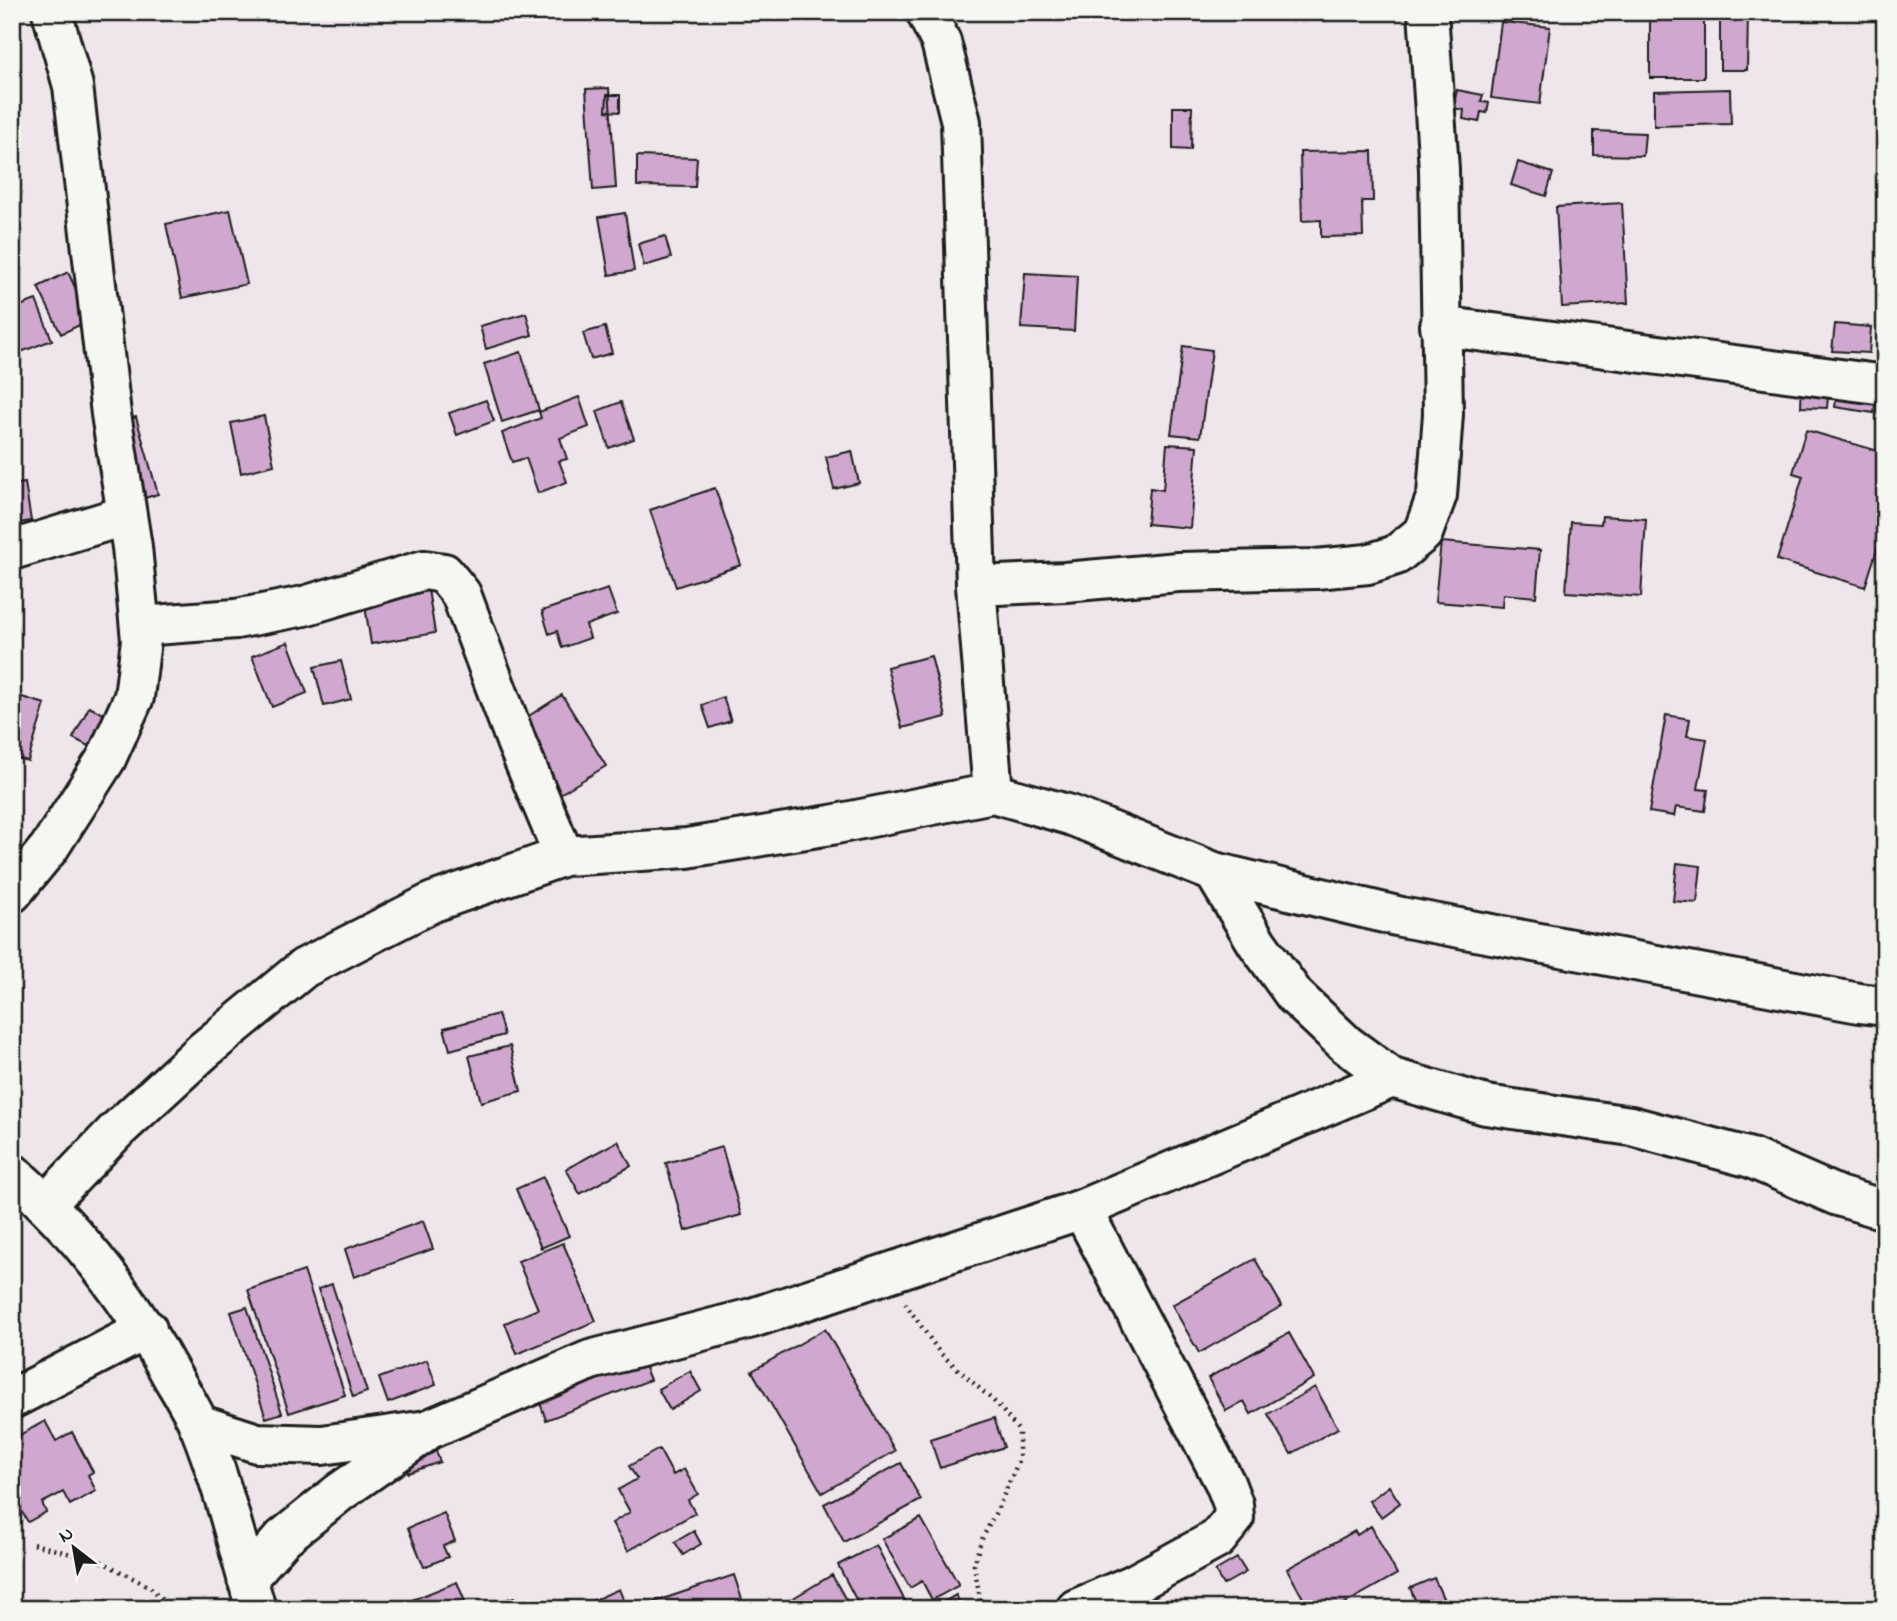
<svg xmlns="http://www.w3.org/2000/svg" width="1897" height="1621" font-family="'Indie Flower',sans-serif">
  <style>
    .building { fill: #d0a8cf; stroke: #1c1c1c; stroke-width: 2 }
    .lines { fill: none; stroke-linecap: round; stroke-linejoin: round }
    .street-casing { stroke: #1c1c1c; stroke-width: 44 }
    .path { stroke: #1c1c1c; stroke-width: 4.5; stroke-dasharray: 2 5; stroke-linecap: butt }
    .street { stroke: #f6f6f2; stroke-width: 38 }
  </style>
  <rect width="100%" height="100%" fill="#eee6eb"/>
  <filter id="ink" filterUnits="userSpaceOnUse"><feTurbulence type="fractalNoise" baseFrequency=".0143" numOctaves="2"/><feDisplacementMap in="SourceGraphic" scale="14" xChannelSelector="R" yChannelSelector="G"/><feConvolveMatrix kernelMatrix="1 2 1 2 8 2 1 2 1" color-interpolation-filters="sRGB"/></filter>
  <g filter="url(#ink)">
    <path class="building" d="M1650,12H1704V78H1650Z
      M1720,12H1748L1747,70H1720Z
      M1501,22L1550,27L1540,104L1491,98Z
      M609,88L616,188L593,190L586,89Z
      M1730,89L1731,124L1654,126V91Z
      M1457,90L1483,95L1481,101L1489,103L1487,113L1481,112L1479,122L1463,119L1464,110L1453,108Z
      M607,95H620V112L606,111Z
      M1173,107H1192L1191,150L1173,149Z
      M1594,131L1645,133L1643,156L1594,155Z
      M1372,151L1373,201H1362L1363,236L1321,237V220L1302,221L1300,152Z
      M637,156L697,158L695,187L637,186Z
      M1518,162L1553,173L1546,196L1511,185Z
      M1622,203L1628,303L1562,307L1556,207Z
      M230,210L247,284L182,298L166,224Z
      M625,213L634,271L609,275L599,217Z
      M665,236L671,258L644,266L638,244Z
      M68,272L90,320L61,334L38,287Z
      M1025,273L1077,276L1074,331L1021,328Z
      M36,300L52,340L21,352L12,329V309Z
      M526,313L532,335L486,349L480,326Z
      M1835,324L1871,327L1869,353L1832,351Z
      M605,327L612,353L591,359L583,333Z
      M1183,346L1212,350L1200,437L1171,434Z
      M521,352L539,410L502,422L484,364Z
      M1802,381L1829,383L1827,408L1801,407Z
      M1838,386L1877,391L1874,413L1835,407Z
      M579,397L589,427L560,438L567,459L559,461L567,482L538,493L526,458L512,462L502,433L541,418L539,412Z
      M486,400L494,421L457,435L449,413Z
      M621,402L634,439L609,448L597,411Z
      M264,416L274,465L241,473L231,423Z
      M136,417L158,494L135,501L113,424Z
      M1806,430L1885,453V524L1865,587L1777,560L1803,476L1793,473Z
      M1167,444L1197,446L1190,528L1147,524L1150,488L1163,490Z
      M852,451L859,483L834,489L826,457Z
      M25,483L31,521L12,524V485Z
      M715,488L741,565L676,587L650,510Z
      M1602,516L1646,519L1641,597L1566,592L1571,522L1601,524Z
      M1441,542L1540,550L1536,597L1503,594L1502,607L1435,602Z
      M427,583L435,633L371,644L363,593Z
      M608,589L617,614L586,625L590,638L562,648L557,631L549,634L542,611Z
      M288,642L307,693L272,707L252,656Z
      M931,656L946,717L902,728L887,667Z
      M341,661L351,699L324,706L314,667Z
      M12,694L45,704L28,761L12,757Z
      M562,695L606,766L560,794L516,724Z
      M723,697L731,721L710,728L702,705Z
      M89,707L106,715L90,747L73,738Z
      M1666,715L1690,719L1687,736L1707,739L1698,789L1708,790L1705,811L1676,807L1674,816L1649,812Z
      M1677,863L1701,866L1697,903L1673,901Z
      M498,1014L504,1035L450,1050L444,1028Z
      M510,1046L521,1091L481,1102L469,1056Z
      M618,1141L631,1166L580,1194L566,1169Z
      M722,1147L741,1215L685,1231L666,1163Z
      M543,1177L569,1236L541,1248L516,1189Z
      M423,1221L433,1249L354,1277L345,1249Z
      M563,1243L596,1321L517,1354L505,1323L538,1309L518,1261Z
      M1255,1259L1282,1306L1199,1353L1172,1305Z
      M304,1271L345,1395L289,1413L248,1290Z
      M332,1284L367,1392L353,1397L318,1289Z
      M247,1307L282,1413L266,1418L231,1312Z
      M825,1329L895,1451L822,1493L752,1371Z
      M1289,1333L1314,1378L1251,1414L1244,1401L1226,1411L1208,1378Z
      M641,1358L650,1380L546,1420L538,1397Z
      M427,1360L436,1385L388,1403L379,1378Z
      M690,1371L701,1391L670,1410L658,1389Z
      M1315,1387L1338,1428L1291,1454L1268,1414Z
      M994,1418L1004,1447L940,1468L930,1439Z
      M45,1421L56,1441L72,1432L93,1472L88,1475L96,1491L70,1505L63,1492L42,1503L46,1512L28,1522L22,1512L15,1516L12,1510V1439Z
      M432,1440L440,1462L408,1473L400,1451Z
      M659,1449L673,1475L684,1469L698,1494L688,1500L695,1513L628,1551L612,1523L630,1512L618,1490L637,1479L629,1466Z
      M901,1463L921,1500L844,1542L824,1504Z
      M1389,1486L1400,1503L1381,1517L1369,1501Z
      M444,1513L455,1541L443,1546L448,1557L424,1567L408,1528Z
      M921,1518L959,1585L932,1600L922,1581L910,1588L882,1539Z
      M1371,1526L1397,1574L1335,1609H1309L1287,1569L1355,1531L1357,1535Z
      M694,1531L701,1544L683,1555L675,1542Z
      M876,1545L909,1609H861L838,1565Z
      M1237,1558L1246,1572L1223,1585L1215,1571Z
      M734,1575L745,1609H656L654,1602Z
      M832,1575L851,1609H795L790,1600Z
      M1434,1578L1448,1609H1419L1410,1588Z
      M457,1582L468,1609H398L397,1606Z
      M619,1589L627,1609H574Z
      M956,1595L963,1609H932Z
      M514,1597L518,1609H482V1608Z"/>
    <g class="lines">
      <g class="street-casing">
        <path id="street" d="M926,12L941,42L961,122L976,586L993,793
          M1440,326L1885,385
          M12,550L127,515
          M976,586L1065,582L1178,572L1316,569L1368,564L1396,555L1423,533L1437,495L1443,414L1439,169L1428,12
          M140,626L236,619L304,606L424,570L444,573L461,594L517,744L564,856
          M1214,872L1257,943L1295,996L1347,1045L1392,1078L1486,1105L1631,1126L1751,1158L1838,1196L1885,1210
          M12,893L49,848L106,759L134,697L141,640L132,547L111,414L73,86L52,12
          M12,1173C79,1232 131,1300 173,1378C182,1393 192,1409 199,1425C223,1484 238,1548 256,1609
          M47,1203L116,1131L203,1051L304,968L433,902L564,856L687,848L831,825L993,793L1070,815L1214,872L1401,917L1859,1003L1885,1006
          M12,1399L147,1329
          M198,1424L257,1443L322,1445L427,1430L590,1360L752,1318L1082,1209L1392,1078
          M247,1579L283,1538L340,1492L423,1434
          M1076,1609L1132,1585L1217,1539L1234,1518L1233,1504L1225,1483L1082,1209"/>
      </g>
      <path class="path" d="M905,1303L940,1353L998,1405L1019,1431V1460L999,1506L981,1541L974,1565L982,1609
        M33,1544L102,1562L150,1587L172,1609"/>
      <use href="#street" class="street"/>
    </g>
  </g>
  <rect width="1897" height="1621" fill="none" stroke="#f6f6f2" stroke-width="42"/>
  <rect x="21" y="21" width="1855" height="1579" fill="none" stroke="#1c1c1c" stroke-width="2.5" filter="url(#ink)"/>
  <g transform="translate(74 1548) rotate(329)" stroke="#f6f6f2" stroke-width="5" paint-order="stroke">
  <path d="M0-5L12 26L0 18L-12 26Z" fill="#1c1c1c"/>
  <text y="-10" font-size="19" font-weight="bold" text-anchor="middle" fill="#1c1c1c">N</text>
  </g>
</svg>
